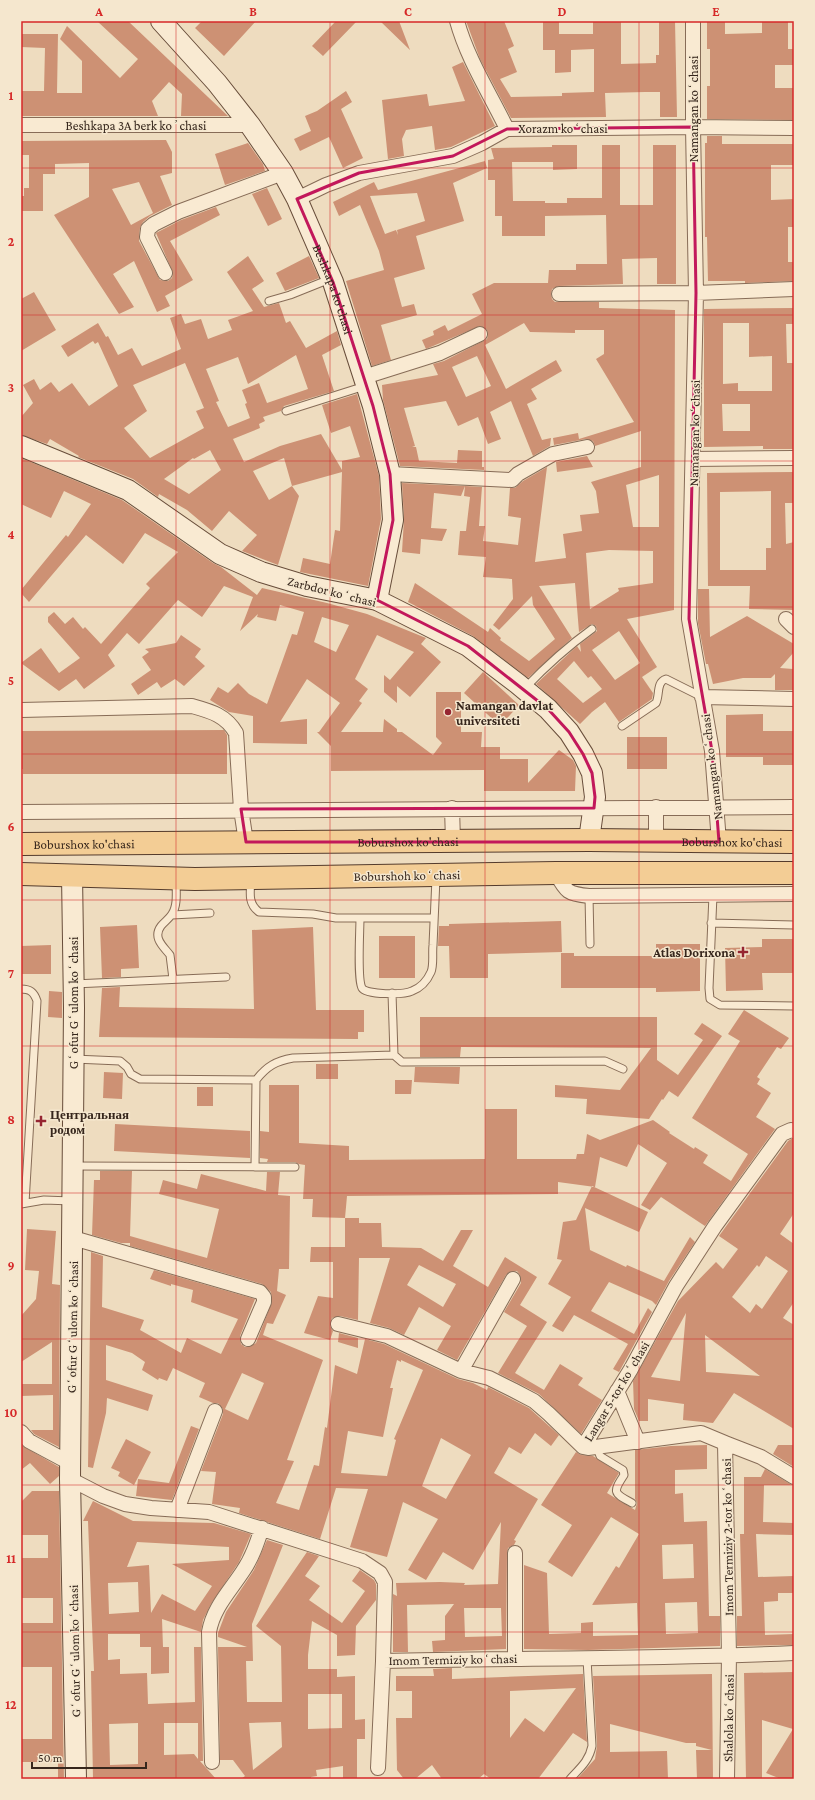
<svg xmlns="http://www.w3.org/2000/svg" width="815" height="1800" font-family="'Crimson Pro',serif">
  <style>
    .building { fill: #cd9174; fill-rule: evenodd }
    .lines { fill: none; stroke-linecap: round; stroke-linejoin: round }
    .lane-casing { stroke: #876c57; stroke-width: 9 }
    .street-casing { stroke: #876c57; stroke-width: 16 }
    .secondary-casing { stroke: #684d3a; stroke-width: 22 }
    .primary-casing { stroke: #543b2c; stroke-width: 24 }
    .lane { stroke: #f9ead2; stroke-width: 7 }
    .street { stroke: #f9ead2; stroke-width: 14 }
    .secondary { stroke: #f9ead2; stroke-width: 20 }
    .primary { stroke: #f3cd95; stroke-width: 22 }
    .marked { fill: none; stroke: #c2185b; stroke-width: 3; stroke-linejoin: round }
    .grid { fill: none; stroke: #d62828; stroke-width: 1; stroke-opacity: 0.55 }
    .poi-dot { fill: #962631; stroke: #f5e7ce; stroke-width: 1.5 }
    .labels { text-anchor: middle; stroke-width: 3; stroke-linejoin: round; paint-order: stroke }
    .street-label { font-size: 13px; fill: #36261c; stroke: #f5e7ce }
    .poi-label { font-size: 13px; font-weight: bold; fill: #36261c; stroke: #f5e7ce; text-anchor: start }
    .neatline { fill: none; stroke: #d62828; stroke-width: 1.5 }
    .grid-label { font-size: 13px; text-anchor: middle; font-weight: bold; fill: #d62828 }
  </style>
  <rect width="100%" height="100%" fill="#eedcbf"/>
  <path class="building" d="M97,21H128L228,116H181L182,94L169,82L152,101L158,116H21V91H44L45,48L21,47V34H58L57,93H82V61L60,39L67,26L120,78L138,59Z
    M202,21H256L224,56L195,28Z
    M336,21H357L323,56L312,46Z
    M380,21H399L410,50Z
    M466,21H504L514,46L508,49L517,72L500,79L511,97L562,96V93L594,92V49L571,50V72L555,73V50H543V21H559V34H593V21H621V64L656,63V55H659V21H675L677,117H660V92H645L605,93L606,117L511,118L480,59Z
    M707,21H725V34L762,33V21H788V49H794V65H775V88H794V120L707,119V86H710V49H707Z
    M463,62L495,126L451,147L435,150L432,126L406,130L402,139L404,156L388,159L382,100L427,94L429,106L465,101L452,67Z
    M346,91L352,102L341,109L363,158L343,168L329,137L300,151L294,139L311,131L305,116L317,111Z
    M707,136H722V144H794V165H771V200L794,199V227H788V262H794V281L745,283V281H708L707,237H705V143H707Z
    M166,140L172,152V173L160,176L172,205L150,216L143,222L140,228L139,236V241L160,280L168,281L172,278L173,273L156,233L181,220L216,207L220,215L170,241L193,280L165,296L170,306L157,312L134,261L113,274L134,307L119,314L54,215L89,197V163L55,164V174H43V211H21V196H24V188H29V155H21V141ZM139,182L153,213L131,225L112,189Z
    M248,143L263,164L265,171L225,185L215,154Z
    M552,145H577V169L553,170V162H512L513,201H545V203H567V198H602V145H620V205H653V145H676V284H657V258L622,259L623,284L559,286L552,289L551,294L552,299L555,302H599V308L675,310L674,610L627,619L657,667L642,677L653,693L652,699L619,722L605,702L592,712L580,724L536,684L577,646L581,652L580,644L597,631L596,626L592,624L579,632L575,583L539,586L572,638L528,678L473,636L408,602L415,583L488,632L490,628L501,638L500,640L529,661L555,639L533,605L532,596L499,630L493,625L513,599L512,579L483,577L486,557L458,555L460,531H466L470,497L464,496L465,486L482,487L479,526H485L483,541L518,545L521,518L508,516L510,488H515L523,481L547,467L535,562L566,558L563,534L582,531L580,515L599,513L596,491L591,482L641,467V431L595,446L593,441L586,439L554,445L553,438L578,433L579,439L634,422L596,359L604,354V330H575V333L530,332L524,323L485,345L506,389L556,360L562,371L531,389L537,399L527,404L542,440L551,438L550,446L533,456L511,401L490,412L501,439L488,444L478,417L458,426L446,401L404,408L415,446L412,447H416L419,461L457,463L458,450L482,451V467H484V470L400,466L383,400L382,385L438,375L433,364L444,361L487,339L488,335L487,330L480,326L426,349L422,340L434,335L433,331L445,325L448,331L482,314L472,294L494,283H548L549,270H576V264H607L606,215L545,216V236H502V216H495V180H488V160L494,159L491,148L552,147ZM477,356L491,386L466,397L452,367ZM659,475V527H633L626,485ZM609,550L653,551V583L618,588L619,591L590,609L586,553ZM619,631L640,663L615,680L592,650ZM574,661L588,678L591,676L602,689L583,703L557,679Z
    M485,161L487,168L453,183L464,221L416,236L425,269L394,278L402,307L414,304L417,315L381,325L391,360L372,366L346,281L384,270L379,251L360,205L339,216L333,202L374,182L378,190ZM417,193L425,221L397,230L398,235L396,230L385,234L370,196Z
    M267,188L282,219L268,226L252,194Z
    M248,256L264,281L252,289L264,307L279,303L286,323L290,321L306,348L337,331L341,345L322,355L334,391L284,406L281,411L263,417L265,421L259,424L260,428L233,439L244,462L280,446L321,434L342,470V461L360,457L350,426L331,433L322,405L357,394L379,476L381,519L368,586L300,572L303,558L330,564L335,530L340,531L342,472L292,486L299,496L278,565L242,551L257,535L229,511L212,531L187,510L159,494L158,497L133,479L78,457L79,456L50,439L47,444L21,435V417L33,403L23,385L34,379L40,390L51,382L59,392L72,383L89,406L118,386L98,342L95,344L93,341L68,357L61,346L98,323L106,337L108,336L118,355L132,348L142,366L181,349L170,318L181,314L185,324L201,319L208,339L232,330L228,320L253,311L227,272ZM296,355L308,389L267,403L259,383L242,390L247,403L245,404L250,418L228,427L216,402L219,401L206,369L238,357L248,384ZM185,363L204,408L196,411L204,428L150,458L124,428L147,411L133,385ZM210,450L221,470L189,494L164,479L193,458L194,459ZM284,458L292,486L269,500L253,471Z
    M309,256L319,278L285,291L276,273Z
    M34,292L56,330L21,351V299Z
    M794,308V324H786L787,363H794V449H763V446L704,447V309ZM723,323H749V357L772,356V391H738V383L723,384ZM722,404H750V431H723Z
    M587,456L593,467L557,472L556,462Z
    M21,458L122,500L213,563L221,567L257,595L262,588L327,603L367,614L426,638L421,644L441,662L410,697L397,686V703L384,692V675L390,680L414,652L377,635L355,679L368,689L359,701L362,703L341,732H383L384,719L397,729V732H402L433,755L442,743L436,737V692H461V732H482L481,747H500V759H528V783L559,750L573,760L576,766L575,791H484V770L331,771V746L317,732H319L340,703L307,679L280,722L307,719V744L253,743V716L229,712L210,700L218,687L228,693L238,683L249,694L267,704L292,634L297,635L304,612L280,605L276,621L257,617L258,614L240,631L253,597L224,586L202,617L178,600L139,644L127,633L108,655L115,666L84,689L76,679L59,691L21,663L41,648L59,673L80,658L48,622V617L54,612L65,624L73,617L83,629L85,627L101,644L150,588L146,584L178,552L145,533L123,564L86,535L29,602L21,593V590L66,535L68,537L91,504L64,491L51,518L21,504ZM322,617L349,625L336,652L314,642Z
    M794,472V503H785L786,544L794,542V610L749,609L750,586H708L707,473ZM771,491V548H766V570H720V492Z
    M402,483L465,486L461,496L434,493L431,528L447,529L442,541L421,539L420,554L402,552L404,519Z
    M698,589H709L710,637L747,616L794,644V652L780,668L793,669L794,690H775V674L771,678H743L713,684L708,664H706L698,623Z
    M181,635L201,649L195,657L205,666L184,686L175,679L161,688L157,682L138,695L131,684L151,670L142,657L149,652L145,649L176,643Z
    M483,672L519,705L502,724H498L464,693Z
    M763,714V731H794V765H763V757H726V715Z
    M224,730L227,735V774H23V769H21V731Z
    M627,737H667V769H627Z
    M561,921L562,952L488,954V978H450L449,946H438L439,926H449V924Z
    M137,925L139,968L121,969V977L102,978L100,927Z
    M313,927L316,1010H364V1032H358V1039L99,1037L102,988L120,987L119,1007L254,1009L252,930Z
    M379,936H415V978H379Z
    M762,939H794V973H762L763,990L726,991L725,948L762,947Z
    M656,944H700V991L656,992V988H561V953H574V956H656Z
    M51,945V974H21V946Z
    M49,991L62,992V1018L48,1017Z
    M744,1010L789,1038L781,1049L777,1047L757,1077L760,1079L757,1084L771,1093L756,1117L775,1129L705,1226L661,1197L650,1210L641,1205L667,1163L638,1144L627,1167L600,1157L595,1187L558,1182V1194L347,1196L345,1218L312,1217L313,1199H303L305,1165L299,1164L295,1162H267L268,1159L260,1158V1131L269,1132V1085H299V1143L349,1146V1160L485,1159V1109H517V1159H576L577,1154H584L587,1134L600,1140L653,1120L670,1132L669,1133L694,1149L695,1147L708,1155L703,1163L731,1181L748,1154L692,1118L740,1041L728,1034Z
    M420,1017H657V1060L678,1075L703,1040L694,1034L702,1023L722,1036L678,1097L669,1091L663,1100L662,1099L649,1119L586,1114L587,1099L555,1097V1085L620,1090L651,1048L461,1047L460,1057H420Z
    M316,1064H338V1079H316Z
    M415,1067H460L459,1084L414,1082Z
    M104,1072L123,1073L122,1099L103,1098Z
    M395,1080H412L411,1094H395Z
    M197,1087H213V1106H197Z
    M115,1124L250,1131V1158L114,1151Z
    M791,1139H794V1213L780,1234L794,1244V1302L783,1318L794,1325V1429L734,1393L713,1423L683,1420L684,1404L648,1399V1421H639L634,1409L633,1381L678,1301L716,1262L723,1269L738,1249L719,1236L788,1141ZM766,1256L788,1271L762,1309L756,1304L750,1313L732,1297L757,1265L759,1267ZM686,1313L680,1381L651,1377ZM705,1335L760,1376L706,1372Z
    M100,1171H132L130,1236L207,1258L219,1209L159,1194L163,1180L197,1189L201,1174L266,1191L267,1172H280L278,1195L290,1196L289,1269H279L277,1291L286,1295L273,1324L267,1323L263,1335L323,1360L287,1460L294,1461L276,1503L299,1510L314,1465L319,1466L325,1427L327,1428L328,1420L335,1365L357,1374L365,1339L384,1344L458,1379L473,1383L487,1390L488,1387L529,1408L559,1435L551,1446L535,1433L521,1454L509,1447L494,1473L538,1499L514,1540L516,1541L514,1545L508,1548L507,1553L506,1649L433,1652L432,1641L445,1640V1616L454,1604L407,1605L408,1652H393V1594L397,1596L396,1583L440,1582L465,1583L464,1585L498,1584L501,1522L473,1570L443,1552L426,1580L408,1570L438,1519L403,1502L387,1557L350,1547L368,1489L336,1488L320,1539L239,1513L240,1508L212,1504L216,1472L201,1471L223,1414V1409L218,1403H213L199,1397L205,1383L173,1368L167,1381L159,1378L158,1380L142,1370L145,1362L132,1353L106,1345V1380L153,1395L148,1411L107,1398L106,1413L93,1468L88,1467L91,1252L103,1256L102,1307L144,1320L140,1330L181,1353L187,1338L221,1354L238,1319L191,1302L193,1290L171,1284V1286L150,1279L154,1270L255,1299L240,1336L241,1344L245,1347H249L256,1343L272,1302L271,1292L262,1284L130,1246V1236V1243H121L92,1235L94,1180H100ZM397,1360L401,1362V1360L423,1370L394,1439L396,1440L387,1476L341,1473L348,1431L383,1437L393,1388H390ZM242,1373L264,1383L248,1420L225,1409ZM441,1438L471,1455L446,1499L422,1486ZM464,1608H501L502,1636L465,1637Z
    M592,1186L648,1212L639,1232L585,1208L590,1250L626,1267L627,1265L664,1281L690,1237L695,1242L669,1281L656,1305L652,1301L609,1282L591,1311L634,1334L648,1308L652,1312L619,1372L613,1369L628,1344L574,1315L563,1332L552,1326L571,1297L548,1284L562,1260L557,1259L563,1222L576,1220Z
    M345,1218H359V1223H381L382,1247L421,1248L443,1261L461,1230H473L453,1266L488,1287L505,1257L537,1277L520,1305L547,1322L515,1373L544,1390L560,1364L583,1378L578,1385L602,1400L581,1434L539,1394L498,1373L527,1326L504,1312L521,1283L520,1275L517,1271L509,1272L506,1275L457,1360L437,1350L451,1326L419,1307L404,1335L389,1328L370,1323L390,1258H359L358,1320L340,1316L332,1318L330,1326L333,1331L330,1340L304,1333L318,1296L333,1298V1262H310L311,1247H345ZM419,1265L456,1284L443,1307L407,1285Z
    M27,1229L56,1231L52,1284L60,1285L59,1447L34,1434L31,1430H53V1395L21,1396V1384H52V1342L21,1362V1316L36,1299L39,1271L25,1270Z
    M339,1333L358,1338V1348L338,1342Z
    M191,1426L199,1429L172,1500L136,1496L138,1479L169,1483Z
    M126,1439L151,1452L134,1485L118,1476L120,1472L111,1468Z
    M21,1445L59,1467V1476L50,1484L30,1463L21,1470Z
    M707,1445V1469L675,1470V1494L683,1493L684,1522L707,1521L709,1616H720V1646L588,1650L524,1649V1565L547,1573L549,1634L581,1633V1623L593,1622V1636L638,1635L637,1603L592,1605L616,1566L619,1568L639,1534L611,1517L572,1577L548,1562L572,1525L541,1505L576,1452L581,1455L593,1456L619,1473L607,1493L635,1510L637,1503L635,1499V1450L671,1446ZM693,1544L694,1578L663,1579L662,1545ZM697,1602L698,1633L666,1634L665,1603Z
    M778,1445H794V1467L773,1454Z
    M765,1469L792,1485H764L763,1522L794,1523V1535L756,1534L758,1577L794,1576V1593H778V1601L764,1602L765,1635L794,1634V1645L737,1646V1616H742L740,1534H744V1477H761Z
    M32,1491H59L64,1779H58V1762H21V1739H52V1667H21V1623H53V1598H21V1558H48V1535H21V1502Z
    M93,1501L133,1521L214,1523L251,1534L239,1562L211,1604L203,1620L201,1632L162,1619L163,1647H169V1673L151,1674V1647H140V1634H108V1660L120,1659V1674L147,1673L148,1704L195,1702L194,1647H201L203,1761H200L216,1779H93L91,1671H94L92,1625L88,1521H83ZM137,1542L229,1547V1560L172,1564L212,1586L195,1611L162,1594L151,1613L149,1565L127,1567ZM138,1582L139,1612L109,1614L108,1583ZM138,1723V1764L110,1765L109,1724ZM164,1723H198V1759L194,1754L164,1755Z
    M267,1540L283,1545L252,1624L253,1661H246L247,1702H282L281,1646L256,1626L307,1552L319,1556L305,1576L320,1586L309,1600L342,1623L365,1591L352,1581L360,1570L374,1580L376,1584V1600L356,1626L355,1655L337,1656V1635L312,1621L308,1655V1669H337V1677L355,1676V1720L365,1719V1739H357V1779H343V1766L316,1770L317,1776L311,1777V1779H241L245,1776L233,1760H220L218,1647H247L218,1637V1633L226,1612L254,1570ZM308,1694H342V1728L308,1729ZM281,1722L282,1747L253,1770L249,1723Z
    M452,1668V1679L583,1674L587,1742L573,1733L538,1779H491L484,1774L478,1779H442L432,1765L415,1779H404L397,1770L396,1718H412V1691H396V1676H434L433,1669ZM576,1688L544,1732L525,1718L510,1738V1691Z
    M794,1672V1779H781L766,1773L793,1729L762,1720V1779H746L744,1673Z
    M712,1674L713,1779H697L696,1750H712L696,1746V1743H686L610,1724V1752L667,1751L668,1779H577L595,1759L597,1746L593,1676Z"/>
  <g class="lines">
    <g class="lane-casing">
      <path id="lane" d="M269,301L290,295L330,279
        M286,411L365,386
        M525,688C546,666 567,647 592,629
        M622,726L656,703C660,695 656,682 666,679L702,697
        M251,880C250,893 248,904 259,912L313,914L336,918H360
        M713,895L709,988L710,999L720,1005L794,1006
        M589,896L590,944
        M172,915L210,913
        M434,918H360C360,931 357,979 362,988C366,995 404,995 412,991C420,988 427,981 431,972C434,965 432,953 433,945C434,923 435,901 436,878
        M711,923L794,925
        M173,979L170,955C164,947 152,938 161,926C164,922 169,919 172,914C178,905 176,891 176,880
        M74,984L226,977
        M21,989C30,989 34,992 37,1001L25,1203
        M392,993L394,1055L402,1062L605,1061L623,1069
        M74,1059L120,1061L127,1067L131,1074L140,1079L256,1080L255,1167
        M256,1080C267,1066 276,1061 293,1058L394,1055
        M74,1166L295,1167
        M21,1204L44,1200L72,1201
        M597,1448L600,1456L623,1470L624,1475C612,1493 614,1493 632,1503
        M570,1779C580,1768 589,1761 592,1746L587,1659"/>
    </g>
    <g class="street-casing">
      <path id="street" d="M457,21C467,58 490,94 507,129
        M693,21V127L696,293L689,619L712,751L719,842
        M21,125H250
        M297,199L326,185L359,173L453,156L482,143L507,129L693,127L794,128
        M165,273L147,237L148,229L154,224L178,212L283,173
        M559,294L696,293L794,289
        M364,377L440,353L480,334
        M693,459L794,458
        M390,474L512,480L518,474L553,454L587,447
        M786,619L794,627
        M702,697L794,699
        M21,710L192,706C210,711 226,715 236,733L241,809L246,842
        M656,807V841
        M452,808L453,841
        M21,812L794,807
        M556,873C566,892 568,894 589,896L794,894
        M73,1238L260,1292L264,1297V1302L248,1339
        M338,1324L387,1336L461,1371L489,1378L515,1391L534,1401L549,1414L583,1447L588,1448L701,1433L725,1443L729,1656L727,1779
        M461,1371L513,1279
        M617,1391L638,1442
        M21,1432L29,1441L70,1463
        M725,1443L761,1457L794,1477
        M583,1447L631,1369L676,1286L715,1226L782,1134L791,1130L794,1131
        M70,1479L103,1496L125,1504L151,1508L209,1512L362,1561L380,1573L385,1582L383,1661C520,1658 657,1659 794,1653
        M177,1510L215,1411
        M515,1658V1553
        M212,1762L209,1632C213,1608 230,1591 243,1571C252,1558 257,1543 262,1528
        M378,1768L383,1661"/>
    </g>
    <g class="secondary-casing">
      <g id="secondary">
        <path id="s1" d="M161,21L217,83L250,125L283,173L297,199L333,282L373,406L390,474L393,520L377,600"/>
        <path d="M21,446L128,490L220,554L261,572L307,586L377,600L468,646L518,684L548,709L569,732L583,754L592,773L595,797L589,840"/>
        <path d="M72,875L74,1008L70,1479L76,1779"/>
      </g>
    </g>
    <g class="primary-casing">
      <g id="primary">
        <path id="s2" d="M21,844L589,840L794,842"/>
        <path d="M21,874L195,879L556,873H794"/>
      </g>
    </g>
    <use href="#lane" class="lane"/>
    <use href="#street" class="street"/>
    <use href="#secondary" class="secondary"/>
    <use href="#primary" class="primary"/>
  </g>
  <path class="marked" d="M693,127L696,293L689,619L712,751L719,842H246L241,809L594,808L595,797L592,773L583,754L569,732L548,709L468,646L377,600L393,520L390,474L373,406L333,282L297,199L359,173L453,156L507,129Z"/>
  <path class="grid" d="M176,21V1779M330,21V1779M485,21V1779M639,21V1779M21,168H794M21,315H794M21,461H794M21,607H794M21,754H794M21,900H794M21,1046H794M21,1193H794M21,1339H794M21,1485H794M21,1632H794"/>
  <g class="poi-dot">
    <circle cx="448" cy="712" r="4"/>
    <path d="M741 946h4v4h4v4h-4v4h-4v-4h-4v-4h4z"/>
    <path d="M39 1115h4v4h4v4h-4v4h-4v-4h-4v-4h4z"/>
  </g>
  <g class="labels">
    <g class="street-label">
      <text transform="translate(693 109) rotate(-90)" y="5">Namangan koʻchasi</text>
      <text x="136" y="130">Beshkapa 3A berk koʼchasi</text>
      <text x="563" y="133">Xorazm koʻchasi</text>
      <text dy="5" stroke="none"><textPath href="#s1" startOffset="322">Beshkapa ko'chasi</textPath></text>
      <text transform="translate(694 433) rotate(-89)" y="5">Namangan koʻchasi</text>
      <text transform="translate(332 591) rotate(14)" y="5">Zarbdor koʻchasi</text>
      <text transform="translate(711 767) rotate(-97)" y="5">Namangan koʻchasi</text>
      <text dy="5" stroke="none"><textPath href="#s2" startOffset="387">Boburshox ko'chasi</textPath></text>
      <text dy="5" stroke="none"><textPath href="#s2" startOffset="711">Boburshox ko'chasi</textPath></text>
      <text dy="5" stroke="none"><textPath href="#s2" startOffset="63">Boburshox ko'chasi</textPath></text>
      <text transform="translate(407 875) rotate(-1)" y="5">Boburshoh koʻchasi</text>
      <text transform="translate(73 1003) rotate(-90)" y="5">Gʻofur Gʻulom koʻchasi</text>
      <text transform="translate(72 1327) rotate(-89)" y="5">Gʻofur Gʻulom koʻchasi</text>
      <text transform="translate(616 1391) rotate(-59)" y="5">Langar 5-tor koʻchasi</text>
      <text transform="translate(727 1537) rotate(-91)" y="5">Imom Termiziy 2-tor koʻchasi</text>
      <text transform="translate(74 1651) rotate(-91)" y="5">Gʻofur Gʻulom koʻchasi</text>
      <text transform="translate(453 1659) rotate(-1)" y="5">Imom Termiziy koʻchasi</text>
      <text transform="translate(728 1718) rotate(-89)" y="5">Shalola koʻchasi</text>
    </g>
    <g class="poi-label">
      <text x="456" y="710">Namangan davlat<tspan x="456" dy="15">universiteti</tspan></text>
      <text x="735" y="957" text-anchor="end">Atlas Dorixona</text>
      <text x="50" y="1119">Центральная<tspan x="50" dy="15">родом</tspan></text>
    </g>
  </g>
  <rect width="815" height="1800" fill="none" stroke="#f5e7ce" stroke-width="44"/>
  <path d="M32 1762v6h114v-6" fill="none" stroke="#36261c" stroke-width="2"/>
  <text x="38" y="1762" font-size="12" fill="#36261c" stroke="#f5e7ce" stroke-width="3" paint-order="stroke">50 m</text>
  <rect x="22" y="22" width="771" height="1756" class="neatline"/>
  <g class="grid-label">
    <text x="99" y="16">A</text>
    <text x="253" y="16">B</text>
    <text x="408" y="16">C</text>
    <text x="562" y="16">D</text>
    <text x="716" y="16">E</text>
    <text x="11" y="100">1</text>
    <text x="11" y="246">2</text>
    <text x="11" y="392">3</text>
    <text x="11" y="539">4</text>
    <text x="11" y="685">5</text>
    <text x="11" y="831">6</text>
    <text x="11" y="978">7</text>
    <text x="11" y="1124">8</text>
    <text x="11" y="1270">9</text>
    <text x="11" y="1417">10</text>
    <text x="11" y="1563">11</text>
    <text x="11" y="1709">12</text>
  </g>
</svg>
